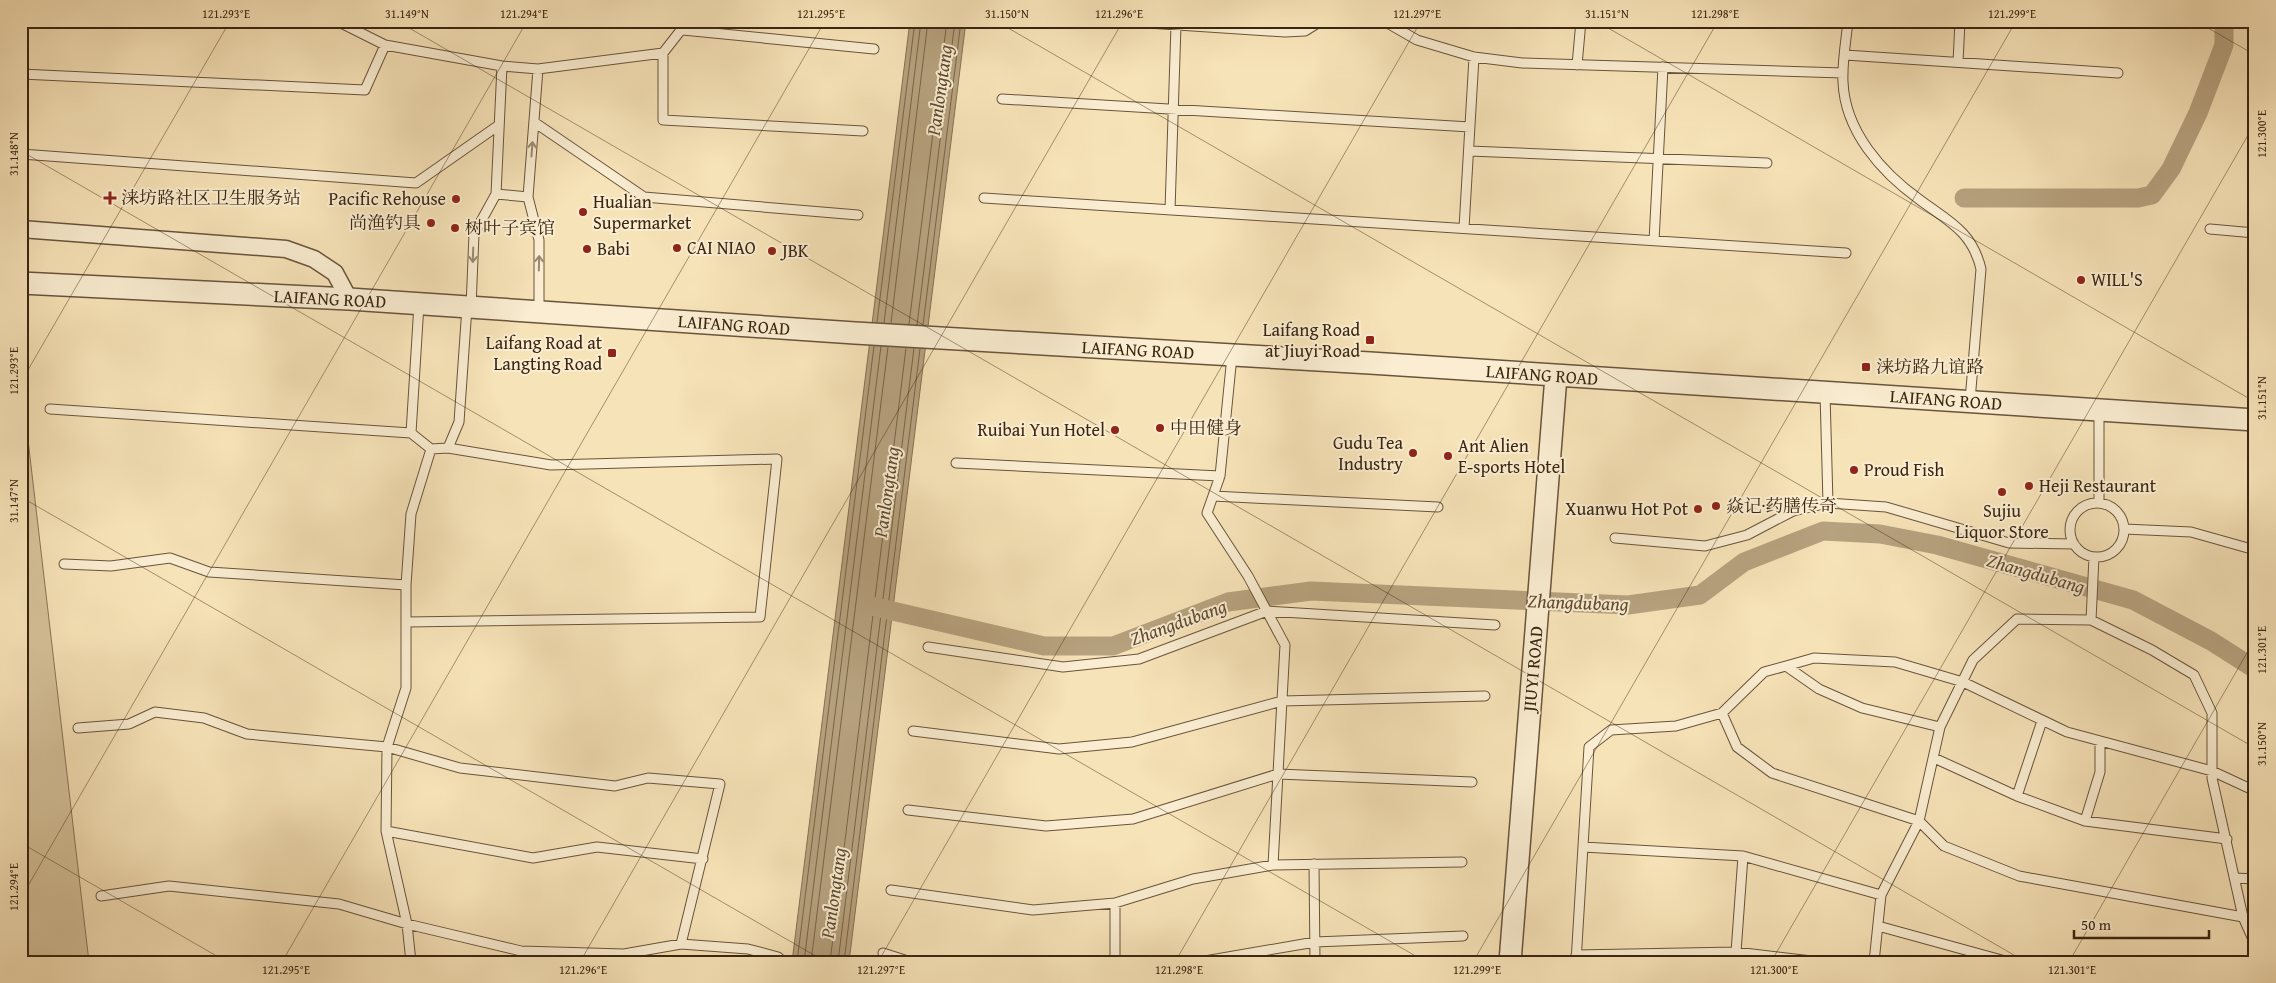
<svg xmlns="http://www.w3.org/2000/svg" width="2276" height="983" font-family="'Gentium Book Plus','Noto Serif SC',serif">
  <style>
    .green { fill: #d7c39c; stroke: #887456 }
    .water { fill: #b7a27f; stroke: #857053 }
    .lines { fill: none; stroke-linecap: round; stroke-linejoin: round }
    .shore { stroke: #786448; stroke-width: 1 }
    .canal { stroke: #b7a27f; stroke-width: 19 }
    .service-casing { stroke: #69543b; stroke-width: 11 }
    .minor-casing { stroke: #69543b; stroke-width: 19 }
    .tertiary-casing { stroke: #69543b; stroke-width: 24 }
    .service { stroke: #faedd1; stroke-width: 9 }
    .minor { stroke: #faedd1; stroke-width: 16 }
    .tertiary { stroke: #faedd1; stroke-width: 21 }
    .oneway { stroke: #9a8971 }
    .ticks { fill: none; stroke: #3a2511; stroke-width: 1; stroke-opacity: 0.45 }
    .poi-dot { fill: #8f2418; stroke: #faedd1; stroke-width: 2 }
    .labels { text-anchor: middle; stroke-width: 4; stroke-linejoin: round; paint-order: stroke }
    .poi-label { font-size: 18px; fill: #3a2511; stroke: #faedd1; text-anchor: start }
    .street-label { font-size: 18px; fill: #3a2511; stroke: #faedd1 }
    .water-label { font-size: 19px; font-style: italic; fill: #604a32; stroke: #faedd1 }
    .neatline { fill: none; stroke: #3a2511; stroke-width: 2 }
    .ticks-label { font-size: 12px; text-anchor: middle; fill: #3a2511 }
  </style>
  <rect width="100%" height="100%" fill="#f7e3b8"/>
  <filter id="stains"><feTurbulence type="fractalNoise" baseFrequency=".004" numOctaves="4"/><feColorMatrix values="0 0 0 0 .2 0 0 0 0 .09 0 0 0 0 .02 0 0 0 .5 -.17"/></filter>
  <radialGradient id="worn" r=".72"><stop offset=".6" stop-color="#630" stop-opacity="0"/><stop offset="1" stop-color="#630" stop-opacity=".3"/></radialGradient>
  <path class="green" d="M21,380L89,962H21Z"/>
  <path class="water" d="M910,21H966L849,962H792Z"/>
  <g class="lines">
    <path class="shore" d="M877,322L915,21
      M884,323L921,21
      M891,323L928,21
      M909,324L947,21
      M917,325L955,21
      M923,325L961,21
      M797,962L874,346
      M804,962L881,346
      M811,962L888,347
      M830,962L906,348
      M838,962L914,348
      M844,962L920,349"/>
    <path class="canal" d="M1964,198H2138L2152,195L2171,169L2198,113L2224,45V21
      M871,606L1044,646H1113L1228,602L1311,591L1628,605L1700,595L1744,562L1823,531L1880,534L1937,545L2133,600L2211,641L2255,669"/>
    <g class="service-casing">
      <path id="service" d="M337,21L385,45L502,66L538,69L663,53L688,21
        M1117,21L1285,32L1305,31L1321,21
        M1384,21L1417,40L1474,57L1522,63L1843,73
        M1848,21C1846,41 1842,62 1843,82C1845,131 1881,172 1920,200C1948,221 1972,231 1981,269L1970,401
        M683,30L874,49
        M663,53V120L863,131
        M1845,55L2118,73
        M1958,62L1960,21
        M1577,65L1581,21
        M538,69L528,197L539,240V312
        M21,74L365,90L385,45
        M1002,99L1470,127
        M534,122L644,197L858,215
        M1469,151L1767,163
        M21,154L416,183L499,125
        M496,194L528,197
        M984,198L1846,253
        M1170,210L1176,25
        M1464,228L1474,57
        M2210,229L2255,233
        M1654,241L1663,67
        M419,304L411,433L431,449L448,448L459,422L467,307
        M471,307L474,234L496,194L502,66
        M1232,356L1220,476L1207,513L1248,576L1285,645L1273,865
        M1825,393L1828,503
        M50,409L411,433
        M956,463L1220,476
        M1213,496L1438,507
        M2099,503V410
        M2070 530a27 27 0 1 1 54 0a27 27 0 1 1-54 0Z
        M2124,529L2191,532L2255,550
        M1615,538L1705,546L1747,535L1793,511L1828,503L1886,507L2009,543L2074,544
        M64,564L111,566L170,558L209,572L406,585
        M2091,620L2094,557
        M407,622L760,617L777,459L551,465L448,448
        M928,647L1063,667L1139,659L1267,611L1495,625
        M1786,666L1819,689L1862,708L1940,727
        M1722,713L1737,747L1772,773L1919,821L1944,846L2019,876L2243,917
        M78,728L129,724L155,712L204,718L247,734L387,747L460,768L615,786L648,778L720,784L681,944
        M913,731L1059,749L1132,742L1282,701L1485,696
        M1934,758L2017,796L2085,821L2227,839
        M2017,796L2042,721
        M908,810L1046,826L1133,819L1278,774L1472,782
        M2085,821L2100,772V741
        M386,831L533,858L597,847L703,859
        M1583,847L1743,856L1881,895
        M1314,864L1315,962
        M2235,878L2255,879
        M891,890L1033,910L1115,903L1193,879L1273,865L1462,862
        M101,896L169,886L339,904L407,924L521,951L624,954L681,944L748,949L778,957L783,962
        M1115,903V962
        M1878,926L2009,962
        M1736,952L1743,856
        M883,953L911,962
        M1576,955L1736,952L1820,962
        M411,962L407,924L386,831L387,747L406,688V585L411,514L431,449
        M1199,962L1315,942L1463,936
        M1576,962L1589,747L1611,730L1676,726L1722,713L1764,672L1786,666L1814,658L1895,662L1963,682L2067,732L2212,771L2255,791
        M1874,962L1881,895L1919,821L1940,727L1973,660L2017,619L2091,620L2152,650L2194,675L2212,713V778L2243,917L2255,944"/>
    </g>
    <g class="minor-casing">
      <path id="minor" d="M21,229L286,249L314,259L335,273L349,299"/>
    </g>
    <g class="tertiary-casing">
      <path id="tertiary" d="M21,283L349,299L855,333L1370,363L2255,420
        M1510,962L1556,376"/>
    </g>
    <use href="#service" class="service"/>
    <use href="#minor" class="minor"/>
    <use href="#tertiary" class="tertiary"/>
  </g>
  <defs><path id="oneway-shaft" d="M-6 0H5M1.5-3L5.5 0L1.5 3" fill="none" stroke-width="1.6" stroke-linecap="round" stroke-linejoin="round" transform="scale(1.25)"/></defs>
  <g class="oneway">
    <use href="#oneway-shaft" transform="translate(532 149) rotate(-86)"/>
    <use href="#oneway-shaft" transform="translate(473 255) rotate(92)"/>
    <use href="#oneway-shaft" transform="translate(539 263) rotate(-89)"/>
  </g>
  <path class="ticks" d="M397,21L2026,962M996,21L2255,748M1596,21L2255,402M2196,21L2255,55M21,151L1426,962M21,382L230,21M21,497L826,962M21,843L227,962M21,898L527,21M282,962L825,21M580,962L1123,21M878,962L1421,21M1175,962L1718,21M1473,962L2016,21M1771,962L2255,123M2069,962L2255,639"/>
  <g class="poi-dot">
    <path d="M107.5 190.5h5v5h5v5h-5v5h-5v-5h-5v-5h5z"/>
    <circle cx="456" cy="199" r="5"/>
    <circle cx="583" cy="212" r="5"/>
    <circle cx="431" cy="223" r="5"/>
    <circle cx="455" cy="228" r="5"/>
    <circle cx="677" cy="248" r="5"/>
    <circle cx="587" cy="249" r="5"/>
    <circle cx="772" cy="251" r="5"/>
    <circle cx="2081" cy="280" r="5"/>
    <rect x="1365" y="335" width="10" height="10" rx="2.5"/>
    <rect x="607" y="348" width="10" height="10" rx="2.5"/>
    <rect x="1861" y="362" width="10" height="10" rx="2.5"/>
    <circle cx="1160" cy="428" r="5"/>
    <circle cx="1115" cy="430" r="5"/>
    <circle cx="1413" cy="453" r="5"/>
    <circle cx="1448" cy="456" r="5"/>
    <circle cx="1854" cy="470" r="5"/>
    <circle cx="2029" cy="486" r="5"/>
    <circle cx="2002" cy="492" r="5"/>
    <circle cx="1716" cy="506" r="5"/>
    <circle cx="1698" cy="509" r="5"/>
  </g>
  <g class="labels">
    <g class="poi-label">
      <text x="121" y="204">涞坊路社区卫生服务站</text>
      <text x="446" y="205" text-anchor="end">Pacific Rehouse</text>
      <text x="593" y="208">Hualian<tspan x="593" dy="21">Supermarket</tspan></text>
      <text x="421" y="229" text-anchor="end">尚渔钓具</text>
      <text x="465" y="234">树叶子宾馆</text>
      <text x="687" y="254">CAI NIAO</text>
      <text x="597" y="255">Babi</text>
      <text x="782" y="257">JBK</text>
      <text x="2091" y="286">WILL'S</text>
      <text x="1360" y="336" text-anchor="end">Laifang Road<tspan x="1360" dy="21">at Jiuyi Road</tspan></text>
      <text x="602" y="349" text-anchor="end">Laifang Road at<tspan x="602" dy="21">Langting Road</tspan></text>
      <text x="1876" y="373">涞坊路九谊路</text>
      <text x="1170" y="434">中田健身</text>
      <text x="1105" y="436" text-anchor="end">Ruibai Yun Hotel</text>
      <text x="1403" y="449" text-anchor="end">Gudu Tea<tspan x="1403" dy="21">Industry</tspan></text>
      <text x="1458" y="452">Ant Alien<tspan x="1458" dy="21">E-sports Hotel</tspan></text>
      <text x="1864" y="476">Proud Fish</text>
      <text x="2039" y="492">Heji Restaurant</text>
      <text x="1726" y="512">焱记·药膳传奇</text>
      <text x="1688" y="515" text-anchor="end">Xuanwu Hot Pot</text>
      <text x="2002" y="517" text-anchor="middle">Sujiu<tspan x="2002" dy="21">Liquor Store</tspan></text>
    </g>
    <g class="street-label">
      <text transform="translate(330 299) rotate(3)" y="6">LAIFANG ROAD</text>
      <text transform="translate(734 325) rotate(4)" y="6">LAIFANG ROAD</text>
      <text transform="translate(1138 350) rotate(3)" y="6">LAIFANG ROAD</text>
      <text transform="translate(1542 375) rotate(4)" y="6">LAIFANG ROAD</text>
      <text transform="translate(1946 400) rotate(4)" y="6">LAIFANG ROAD</text>
      <text transform="translate(1533 669) rotate(-85)" y="6">JIUYI ROAD</text>
    </g>
    <g class="water-label">
      <text transform="translate(939 90) rotate(-82)" y="7">Panlongtang</text>
      <text transform="translate(886 492) rotate(-82)" y="7">Panlongtang</text>
      <text transform="translate(2036 573) rotate(16)" y="7">Zhangdubang</text>
      <text transform="translate(1578 602) rotate(2)" y="7">Zhangdubang</text>
      <text transform="translate(1178 622) rotate(-20)" y="7">Zhangdubang</text>
      <text transform="translate(833 893) rotate(-82)" y="7">Panlongtang</text>
    </g>
  </g>
  <rect width="2276" height="983" fill="none" stroke="#f7e3b8" stroke-width="55"/>
  <path d="M2074 930v8h135v-8" fill="none" stroke="#3a2511" stroke-width="2.5"/>
  <text x="2081" y="930" font-size="15" fill="#3a2511" stroke="#faedd1" stroke-width="4" paint-order="stroke">50 m</text>
  <rect x="28" y="28" width="2220" height="928" class="neatline"/>
  <g class="ticks-label">
    <text x="226" y="18">121.293°E</text>
    <text x="407" y="18">31.149°N</text>
    <text x="524" y="18">121.294°E</text>
    <text x="821" y="18">121.295°E</text>
    <text x="1007" y="18">31.150°N</text>
    <text x="1119" y="18">121.296°E</text>
    <text x="1417" y="18">121.297°E</text>
    <text x="1607" y="18">31.151°N</text>
    <text x="1715" y="18">121.298°E</text>
    <text x="2012" y="18">121.299°E</text>
    <text transform="translate(2262 134) rotate(-90)" y="4">121.300°E</text>
    <text transform="translate(14 154) rotate(-90)" y="4">31.148°N</text>
    <text transform="translate(14 371) rotate(-90)" y="4">121.293°E</text>
    <text transform="translate(2262 398) rotate(-90)" y="4">31.151°N</text>
    <text transform="translate(14 501) rotate(-90)" y="4">31.147°N</text>
    <text transform="translate(2262 650) rotate(-90)" y="4">121.301°E</text>
    <text transform="translate(2262 744) rotate(-90)" y="4">31.150°N</text>
    <text transform="translate(14 887) rotate(-90)" y="4">121.294°E</text>
    <text x="286" y="974">121.295°E</text>
    <text x="583" y="974">121.296°E</text>
    <text x="881" y="974">121.297°E</text>
    <text x="1179" y="974">121.298°E</text>
    <text x="1477" y="974">121.299°E</text>
    <text x="1774" y="974">121.300°E</text>
    <text x="2072" y="974">121.301°E</text>
  </g>
  <rect width="100%" height="100%" filter="url(#stains)"/>
  <rect width="100%" height="100%" fill="url(#worn)"/>
</svg>
